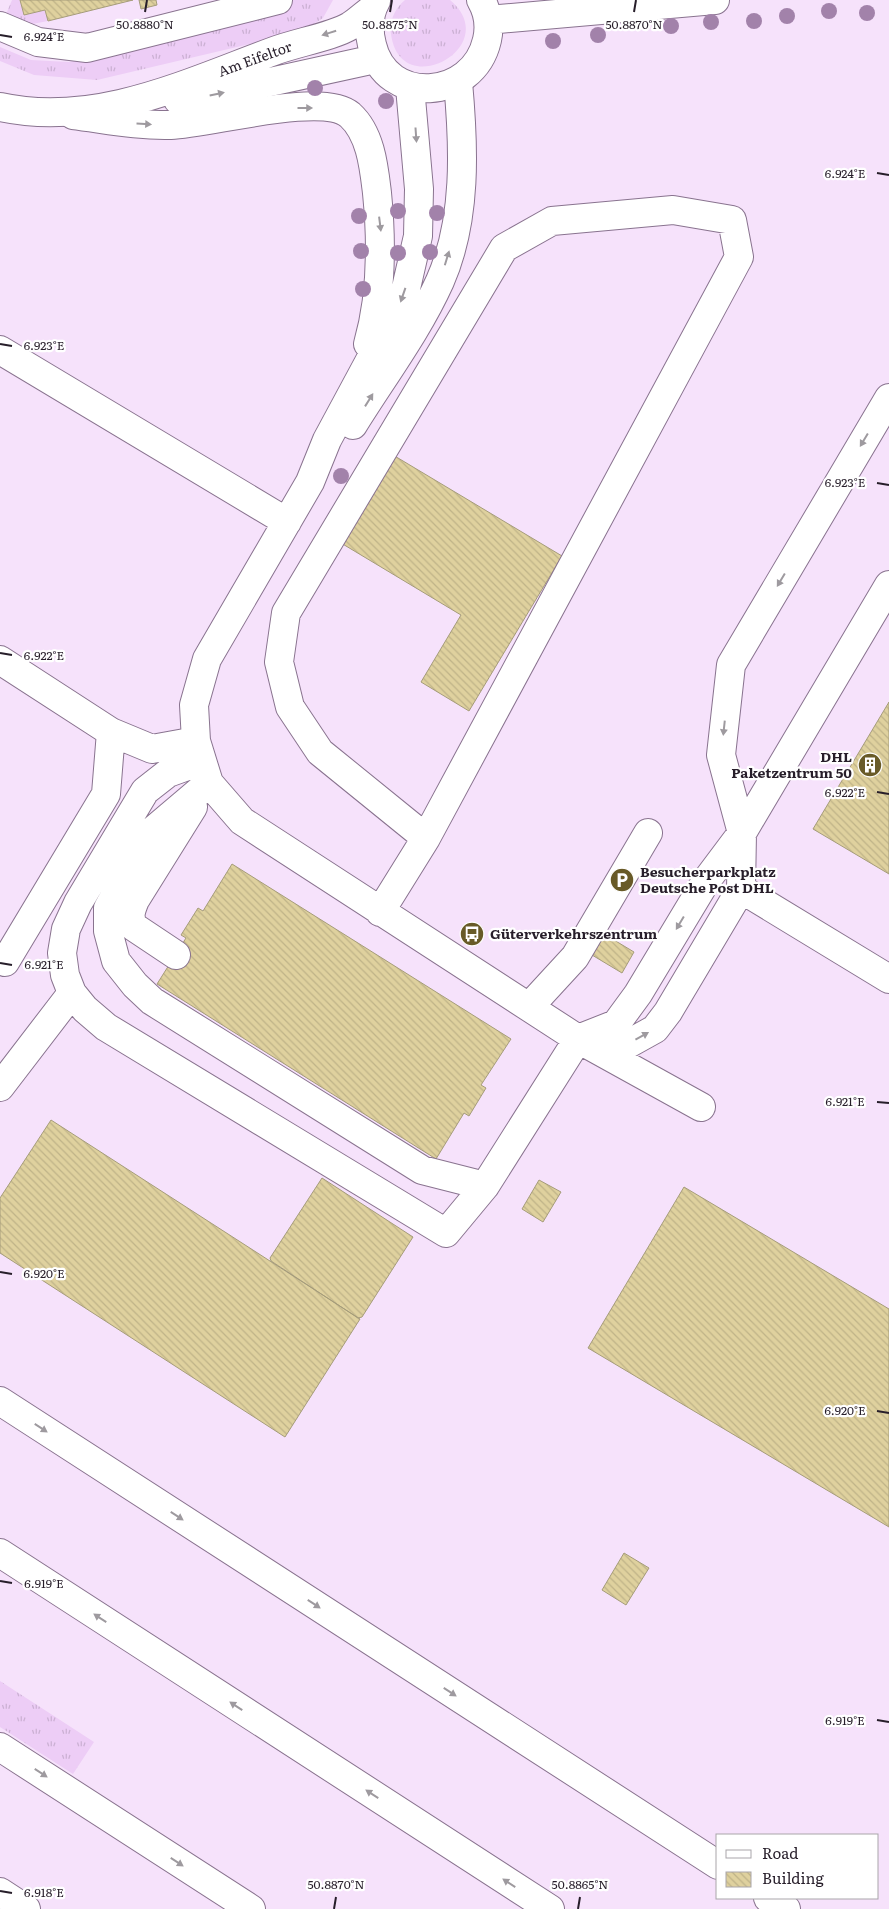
<svg xmlns="http://www.w3.org/2000/svg" width="889" height="1909" font-family="Literata,serif">
  <style>
    .grass { fill: url(#grass-tufts) }
    .building { fill: url(#building-back-hatch); stroke: #a59c7a }
    .lines { fill: none; stroke-linecap: round; stroke-linejoin: round }
    .minor-casing { stroke: #89738f; stroke-width: 30 }
    .major-casing { stroke: #89738f; stroke-width: 30 }
    .minor { stroke: #fff; stroke-width: 28 }
    .major { stroke: #fff; stroke-width: 28 }
    .tree { fill: #a282aa }
    .oneway { fill: #9e9a9f }
    .ticks { fill: none; stroke: #271e2a; stroke-width: 2 }
    .labels { text-anchor: middle; stroke-width: 4.5; stroke-linejoin: round; paint-order: stroke }
    .street-label { font-size: 14px; fill: #271e2a; stroke: #fff }
    .poi-label { font-size: 14px; font-weight: bold; fill: #271e2a; stroke: #fff; text-anchor: start }
    .ticks-label { font-size: 12px; text-anchor: middle; fill: #271e2a; stroke: #fff; stroke-width: 4.5; stroke-linejoin: round; paint-order: stroke }
  </style>
  <defs>
    <pattern id="grass-tufts" width="24" height="20" patternUnits="userSpaceOnUse" patternTransform="scale(1.25)"><rect width="24" height="20" fill="#edcdf6"/><path d="M3 7l-1-3M5 7V3M7 7l1-3M15 17l-1-3M17 17v-4M19 17l1-3" fill="none" stroke="#cbb0d3"/></pattern>
    <pattern id="building-back-hatch" width="6" height="6" patternUnits="userSpaceOnUse" patternTransform="scale(1.25)"><rect width="6" height="6" fill="#dfd19e"/><path d="M-1 5l2 2M0 0l6 6M5-1l2 2" fill="none" stroke="#bfb388"/></pattern>
  </defs>
  <rect width="100%" height="100%" fill="#f6e2fb"/>
  <path class="grass" d="M12,0H20L24,15L45,10L48,21L27,25L4,19Z
    M293,0H333L323,18L301,32L97,80L34,75L0,61V47L31,60L69,62L276,15Z
    M405,0H450C505,46 400,104 391,34C389,21 395,8 405,0Z
    M0,1681L94,1742L73,1774L0,1727Z"/>
  <path class="building" d="M20,0H133L48,21L45,10L24,15Z
    M139,0H156L157,5L141,9Z
    M393,455L562,556L469,711L421,682L461,615L341,543Z
    M889,702V874L813,829Z
    M232,864L511,1039L481,1085L486,1088L469,1116L464,1113L436,1159L157,984L186,938L181,935L198,908L203,911Z
    M604,934L634,952L622,973L592,955Z
    M51,1120L360,1319L285,1437L0,1253V1198Z
    M322,1178L413,1237L362,1317L358,1318L271,1261L270,1258Z
    M539,1180L561,1192L543,1222L522,1209Z
    M684,1187L889,1309V1527L588,1348Z
    M624,1553L649,1568L626,1605L602,1590Z"/>
  <g class="lines">
    <g class="minor-casing">
      <path id="minor" d="M0,26L38,42L87,48L278,0
        M410,87L419,189L418,236L404,297L327,440L310,482L207,659L194,705L196,741L209,783L242,821L578,1039L701,1107
        M73,115C105,119 138,126 171,125C209,124 322,91 350,115C371,134 374,168 377,193C382,243 382,295 368,344
        M0,350L287,522
        M353,425C382,378 417,332 440,281C467,220 464,147 458,82
        M0,660L111,732L152,749L196,741
        M201,761L168,773L145,791L78,903L66,929L62,953L65,975L72,993L85,1009L106,1027L446,1233L485,1186L578,1039L616,1024L638,994L706,881L742,833L889,585
        M209,783L150,833L108,908V931L116,961L135,985L152,1001L422,1170L485,1186
        M741,889L889,979
        M380,912L426,838L739,257L732,220L673,210L552,221L504,248L286,613L279,662L290,707L320,752L426,838
        M176,955L134,927C128,917 131,910 135,900L193,807
        M0,959L5,962L106,794L111,732
        M529,1007L575,957L648,833
        M589,1040L628,1044L655,1029L668,1012L741,889L742,833L721,755L731,665L889,398
        M0,1087L72,993
        M0,1401L718,1865
        M0,1553L550,1909
        M0,1747L251,1909
        M0,1892L26,1909
        M768,1898L786,1909"/>
    </g>
    <g class="major-casing">
      <path id="major" d="M376,1C368,15 368,29 372,45C386,106 473,101 487,40C490,27 488,12 481,0
        M488,20L715,0
        M178,100H188L375,59
        M0,107C95,128 187,83 274,51C295,43 334,36 350,26C357,22 364,15 371,10"/>
    </g>
    <use href="#minor" class="minor"/>
    <use href="#major" class="major"/>
  </g>
  <g class="tree">
    <circle cx="829" cy="11" r="8"/>
    <circle cx="867" cy="13" r="8"/>
    <circle cx="787" cy="16" r="8"/>
    <circle cx="754" cy="21" r="8"/>
    <circle cx="711" cy="22" r="8"/>
    <circle cx="671" cy="26" r="8"/>
    <circle cx="598" cy="35" r="8"/>
    <circle cx="553" cy="41" r="8"/>
    <circle cx="315" cy="88" r="8"/>
    <circle cx="386" cy="101" r="8"/>
    <circle cx="398" cy="211" r="8"/>
    <circle cx="437" cy="213" r="8"/>
    <circle cx="359" cy="216" r="8"/>
    <circle cx="361" cy="251" r="8"/>
    <circle cx="430" cy="252" r="8"/>
    <circle cx="398" cy="253" r="8"/>
    <circle cx="363" cy="289" r="8"/>
    <circle cx="341" cy="476" r="8"/>
  </g>
  <defs><path id="oneway-solid" d="M-6-.8H1V-3.2L6.5 0L1 3.2V.8H-6Z" transform="scale(1.25)"/></defs>
  <g class="oneway">
    <use href="#oneway-solid" transform="translate(329 33) rotate(163)"/>
    <use href="#oneway-solid" transform="translate(217 94) rotate(-12)"/>
    <use href="#oneway-solid" transform="translate(305 108)"/>
    <use href="#oneway-solid" transform="translate(144 124) rotate(3)"/>
    <use href="#oneway-solid" transform="translate(416 135) rotate(86)"/>
    <use href="#oneway-solid" transform="translate(380 224) rotate(83)"/>
    <use href="#oneway-solid" transform="translate(447 258) rotate(-73)"/>
    <use href="#oneway-solid" transform="translate(403 295) rotate(109)"/>
    <use href="#oneway-solid" transform="translate(369 400) rotate(-58)"/>
    <use href="#oneway-solid" transform="translate(864 440) rotate(121)"/>
    <use href="#oneway-solid" transform="translate(781 580) rotate(121)"/>
    <use href="#oneway-solid" transform="translate(724 728) rotate(96)"/>
    <use href="#oneway-solid" transform="translate(680 923) rotate(121)"/>
    <use href="#oneway-solid" transform="translate(642 1036) rotate(-29)"/>
    <use href="#oneway-solid" transform="translate(41 1428) rotate(33)"/>
    <use href="#oneway-solid" transform="translate(177 1516) rotate(33)"/>
    <use href="#oneway-solid" transform="translate(314 1604) rotate(33)"/>
    <use href="#oneway-solid" transform="translate(100 1618) rotate(-147)"/>
    <use href="#oneway-solid" transform="translate(450 1692) rotate(33)"/>
    <use href="#oneway-solid" transform="translate(236 1706) rotate(-147)"/>
    <use href="#oneway-solid" transform="translate(41 1773) rotate(33)"/>
    <use href="#oneway-solid" transform="translate(372 1794) rotate(-147)"/>
    <use href="#oneway-solid" transform="translate(177 1862) rotate(33)"/>
    <use href="#oneway-solid" transform="translate(509 1883) rotate(-147)"/>
  </g>
  <path class="ticks" d="M145,12L147,0M390,12L392,0M634,12L636,0M0,35L12,37M877,173L889,175M0,344L12,346M877,483L889,485M0,653L12,655M877,792L889,794M0,963L12,965M877,1102L889,1103M0,1272L12,1274M877,1411L889,1413M0,1581L12,1583M877,1720L889,1722M0,1891L12,1893M334,1909L336,1897M578,1909L580,1897"/>
  <defs>
    <g id="building-disc" transform="scale(1.25)"><circle r="9.5" fill="#685a27" stroke="#fff"/><path d="M-4-6H4V6H1V3H-1V6H-4ZM-2.5-4.3h1.7v1.8h-1.7ZM.8-4.3h1.7v1.8H.8ZM-2.5-1h1.7V.8h-1.7ZM.8-1h1.7V.8H.8Z" fill="#fff"/></g>
    <g id="parking-disc" transform="scale(1.25)"><circle r="9.5" fill="#685a27" stroke="#fff"/><path d="M-3.5-5.5H1a3.5 3.5 0 0 1 0 7H-1V5.5H-3.5ZM-1-3.4V-.6H.8a1.4 1.4 0 0 0 0-2.8Z" fill="#fff"/></g>
    <g id="bus-disc" transform="scale(1.25)"><circle r="9.5" fill="#685a27" stroke="#fff"/><path d="M-5-6H5V4H4V6H2V4H-2V6H-4V4H-5ZM-3.5-4V0h7V-4ZM-3.5 1.2v1.5H-2V1.2ZM2 1.2v1.5H3.5V1.2Z" fill="#fff"/></g>
  </defs>
  <g fill-rule="evenodd">
    <use href="#building-disc" x="870" y="765"/>
    <use href="#parking-disc" x="622" y="880"/>
    <use href="#bus-disc" x="472" y="934"/>
  </g>
  <g class="labels">
    <g class="street-label">
      <text transform="translate(255 59) rotate(-20)" y="5">Am Eifeltor</text>
    </g>
    <g class="poi-label">
      <text x="852" y="762" text-anchor="end">DHL<tspan x="852" dy="16">Paketzentrum 50</tspan></text>
      <text x="640" y="877">Besucherparkplatz<tspan x="640" dy="16">Deutsche Post DHL</tspan></text>
      <text x="490" y="939">Güterverkehrszentrum</text>
    </g>
  </g>
  <g class="ticks-label">
    <text x="145" y="29">50.8880°N</text>
    <text x="390" y="29">50.8875°N</text>
    <text x="634" y="29">50.8870°N</text>
    <text x="44" y="41">6.924°E</text>
    <text x="845" y="178">6.924°E</text>
    <text x="44" y="350">6.923°E</text>
    <text x="845" y="487">6.923°E</text>
    <text x="44" y="660">6.922°E</text>
    <text x="845" y="797">6.922°E</text>
    <text x="44" y="969">6.921°E</text>
    <text x="845" y="1106">6.921°E</text>
    <text x="44" y="1278">6.920°E</text>
    <text x="845" y="1415">6.920°E</text>
    <text x="44" y="1588">6.919°E</text>
    <text x="845" y="1725">6.919°E</text>
    <text x="336" y="1889">50.8870°N</text>
    <text x="580" y="1889">50.8865°N</text>
    <text x="44" y="1897">6.918°E</text>
  </g>
  <rect x="716" y="1834" width="162" height="65" fill="#ffffff" stroke="#a9a5aa"/>
  <rect x="726" y="1850" width="25" height="8" fill="#ffffff" stroke="#a9a5aa"/>
  <text x="762" y="1859" font-size="15" fill="#271e2a">Road</text>
  <rect x="726" y="1872" width="25" height="15" fill="url(#building-back-hatch)" stroke="#a9a5aa"/>
  <text x="762" y="1884" font-size="15" fill="#271e2a">Building</text>
</svg>
